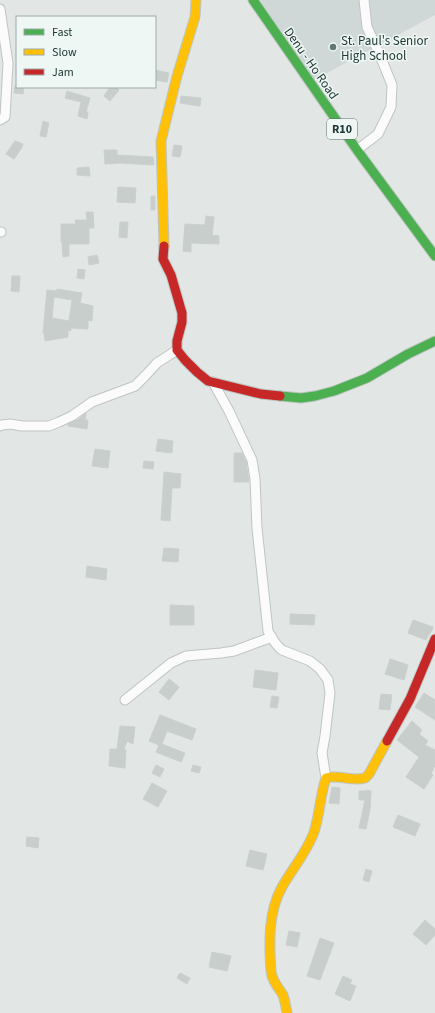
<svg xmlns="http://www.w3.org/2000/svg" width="435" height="1013" font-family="'Source Sans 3',sans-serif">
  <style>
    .built { fill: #cfd8d6 }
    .building { fill: #c8cecc; stroke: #cad0cf; fill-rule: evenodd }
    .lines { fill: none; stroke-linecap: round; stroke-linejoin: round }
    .street-casing { stroke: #bfc4c3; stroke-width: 11 }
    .fast-casing { stroke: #bdc5c3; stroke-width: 11 }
    .slow-casing { stroke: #bdc5c3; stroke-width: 11 }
    .jam-casing { stroke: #bdc5c3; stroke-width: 11 }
    .street { stroke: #fbfbfb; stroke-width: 9 }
    .fast { stroke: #4caf50; stroke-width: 9 }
    .slow { stroke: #ffc107; stroke-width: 9 }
    .jam { stroke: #c62828; stroke-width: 9 }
    .poi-dot { fill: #647674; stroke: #eff7f4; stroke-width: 1.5 }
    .labels { text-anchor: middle; stroke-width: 3; stroke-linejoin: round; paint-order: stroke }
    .shield { fill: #eff7f4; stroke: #5e7270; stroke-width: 1 }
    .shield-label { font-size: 12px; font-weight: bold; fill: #203937 }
    .poi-label { font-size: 13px; fill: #203937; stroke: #eff7f4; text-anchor: start }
    .street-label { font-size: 13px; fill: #203937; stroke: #eff7f4 }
  </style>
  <rect width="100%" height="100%" fill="#e2e7e6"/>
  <path class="built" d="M260,0H435V15L314,80Z"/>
  <path class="building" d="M155,70L169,73L167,82L155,80Z
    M15,86L24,87L23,94L14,93Z
    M110,87H116L119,90L110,101L104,96Z
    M67,91L90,98L86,112H88L87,119L78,116L81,102L65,98Z
    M181,96L201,98L200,106L180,103Z
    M43,121L49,123L46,137L40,136Z
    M15,141L23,144L21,149L14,159L6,154Z
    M174,145L182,146L180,157L172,156Z
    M104,150H117V155L153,157L154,165L120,163L105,164Z
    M89,167L90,176L77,175V168Z
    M118,187L136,188L135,203L117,202Z
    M151,196H155V210H151Z
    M86,212H93L94,228H89V244H69V256L63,257L62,242H61V224H76L75,220H87Z
    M206,216L214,217L212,235L219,236V244L191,243V252L183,251L185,224L205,225Z
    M120,222H128L127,238L119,237Z
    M97,255L99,263L89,265L88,257Z
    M78,269L85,270L84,279L77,278Z
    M12,276H20L19,292L11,291Z
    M57,289L82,293L80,303L93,306L92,321L88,320V329L71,328V331L68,330V337L45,341L44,333H43L47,290L57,291ZM54,297L72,300L69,321L52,318Z
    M86,413L85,420H88L87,429L68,426V424L79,419Z
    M158,439L173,441L172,453L156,451Z
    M95,449L110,451L108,468L92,466Z
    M234,453H242L246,462L249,482H234Z
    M144,461L154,462L153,469L143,468Z
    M164,472L181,474L180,488H172L170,521L161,520Z
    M164,548L179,549L178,562L162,561Z
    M87,566L107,569L106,580L86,577Z
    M170,605L194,606V625H170Z
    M290,614L315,615L314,625L290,624Z
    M413,620L433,627L431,632L428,636L426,640L408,633Z
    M390,659L408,665L404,680L385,674Z
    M255,670L278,673L276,690L253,687Z
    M169,679L179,687L169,700L159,692Z
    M424,693L435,700V720L415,707Z
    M381,694L392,695L390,710L379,709Z
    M272,696L279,697L277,708L270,707Z
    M160,715L196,729L192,740L167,731L162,744L185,753L181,762L156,752L159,745L149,741Z
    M412,721L422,730L419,734L428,741L425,745L435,750V765L431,774L433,775L424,789L406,777L419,757L397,740Z
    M120,726L135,727L133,744L127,741L124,749L126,750L125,768L109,766L110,749H117Z
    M156,765L164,769L160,777L152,773Z
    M193,765L201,767L199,773L191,771Z
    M152,783L167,791L158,807L143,799Z
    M332,787L340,788L339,804L329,803Z
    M367,790L371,791L370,809L366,829L359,828L365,800H359V791H367Z
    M398,815L420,824L415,836L393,827Z
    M27,837L39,838L38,848L26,846Z
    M250,850L267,854L263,870L246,866Z
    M366,869L372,871L369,882L363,880Z
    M425,920L435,929V935L426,945L413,934Z
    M289,931L300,933L297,947L286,945Z
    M320,938L334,943L320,980L307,976Z
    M212,952L231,956L227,971L209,967Z
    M180,973L190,978L187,984L177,978Z
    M343,976L352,980L350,984L356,986L350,1001L335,994Z"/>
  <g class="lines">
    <g class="street-casing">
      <path id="street" d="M0,9L8,63L5,117L0,120
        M357,150L378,134L391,107L392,85L379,53L367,27L364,0
        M0,232H1
        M213,382L229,411L252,460L255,479L257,528L268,631C272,638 275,645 282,650L310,661L320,669L328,680L330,693L325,736L322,753L326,778
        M0,426L2,425L10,424L22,426H49L59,422L72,416L92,402L135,386L145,376L157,363L177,350
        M125,700L171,663L186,656L221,653L234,651L272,637"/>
    </g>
    <g class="fast-casing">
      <path id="fast" d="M253,0L357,150L435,256
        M280,396L301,398L315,396L334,391L367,378L408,354L435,341"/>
    </g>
    <g class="slow-casing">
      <path id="slow" d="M164,246L161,141L177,76L195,17L196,0
        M287,1013C286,1007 285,1001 283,995C278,987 272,981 271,971C269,943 268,912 282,887C292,869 307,852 314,832C320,814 320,795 326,778C339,774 352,782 365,778L369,774L387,741"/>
    </g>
    <g class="jam-casing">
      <path id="jam" d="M164,246L163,259L171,275L182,313V322L177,341V350L185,360L197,372L208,381L261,394L280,396
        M387,741L410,699L435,639"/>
    </g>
    <use href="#street" class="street"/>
    <use href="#fast" class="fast"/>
    <use href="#slow" class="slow"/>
    <use href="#jam" class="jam"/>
  </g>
  <circle class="poi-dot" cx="333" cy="47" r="4"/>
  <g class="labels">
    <rect class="shield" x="327" y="119" width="30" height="20" rx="3"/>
    <g class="shield-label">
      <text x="342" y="133">R10</text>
    </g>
    <g class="poi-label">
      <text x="341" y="45">St. Paul's Senior<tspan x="341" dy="15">High School</tspan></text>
    </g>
    <g class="street-label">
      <text transform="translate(312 63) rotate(55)" y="5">Denu - Ho Road</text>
    </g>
  </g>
  <rect x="16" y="16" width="140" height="72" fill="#eff7f4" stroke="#9caba8"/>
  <rect x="24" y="29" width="20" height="6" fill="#4caf50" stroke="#9caba8"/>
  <text x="52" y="36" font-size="12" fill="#203937">Fast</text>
  <rect x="24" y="49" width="20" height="6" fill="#ffc107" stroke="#9caba8"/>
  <text x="52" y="56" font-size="12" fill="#203937">Slow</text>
  <rect x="24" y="69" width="20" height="6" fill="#c62828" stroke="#9caba8"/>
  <text x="52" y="76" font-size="12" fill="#203937">Jam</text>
</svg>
